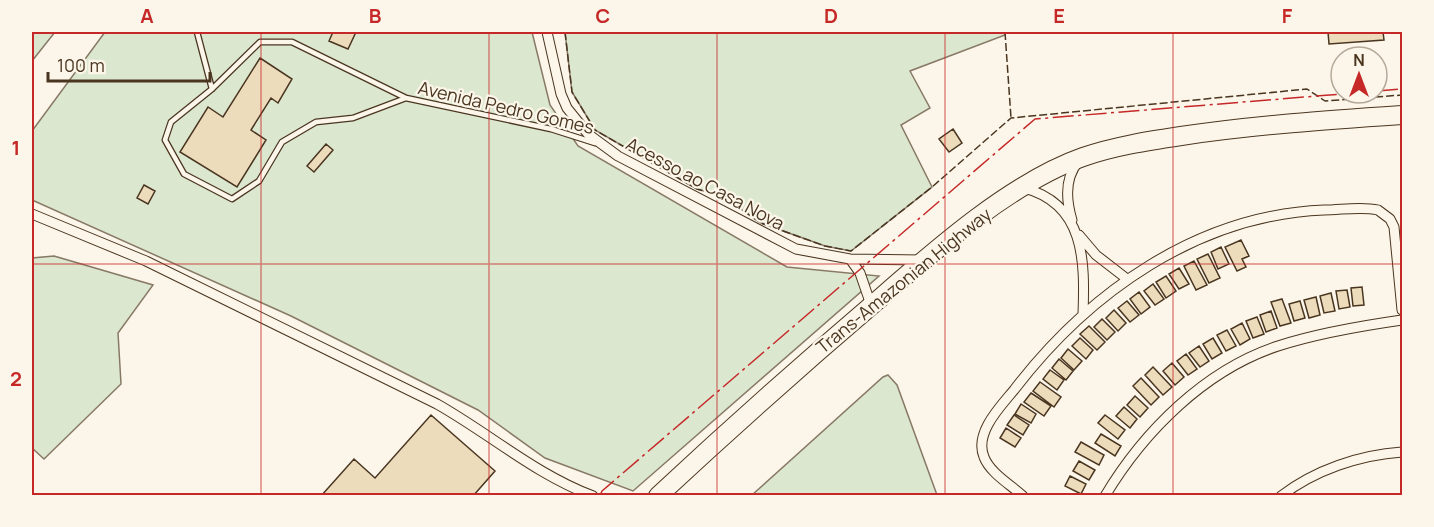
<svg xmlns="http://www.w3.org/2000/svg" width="1434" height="527" font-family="Manrope,sans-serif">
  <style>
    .green { fill: #dce7d0; stroke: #887966; stroke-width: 1.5 }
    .building { fill: #ecdcbc; stroke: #4a3520; stroke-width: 1.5 }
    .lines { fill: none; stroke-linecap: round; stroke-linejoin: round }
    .lane-casing { stroke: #4a3520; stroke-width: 7 }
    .street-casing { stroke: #4a3520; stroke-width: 11 }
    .highway-casing { stroke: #4a3520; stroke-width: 20 }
    .lane { stroke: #fbf6e9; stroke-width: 4.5 }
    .street { stroke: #fbf6e9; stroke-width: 9 }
    .highway { stroke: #fbf6e9; stroke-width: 18 }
    .fence { stroke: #4a3520; stroke-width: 1.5; stroke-dasharray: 8 3; stroke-linecap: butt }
    .power { stroke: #c62828; stroke-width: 1.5; stroke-dasharray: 21 4.5 3 4.5; stroke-linecap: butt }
    .grid { fill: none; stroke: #c62828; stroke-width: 1.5; stroke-opacity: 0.55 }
    .labels { text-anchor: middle; stroke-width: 4.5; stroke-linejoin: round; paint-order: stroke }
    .street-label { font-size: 18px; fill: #4a3520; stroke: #fbf6e9 }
    .neatline { fill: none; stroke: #c62828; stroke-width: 2 }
    .grid-label { font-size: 20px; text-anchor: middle; font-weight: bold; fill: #c62828 }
  </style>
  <rect width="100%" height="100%" fill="#fbf6e9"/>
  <path class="green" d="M32,32H55L32,61Z
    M105,32H532L550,105L578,146L787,267L879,276L633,491L545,458L478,410L291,316L32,200V131Z
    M565,32H1005V35L910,71L930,108L901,125L932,187L851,251L825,246L761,223L722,196L697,189L595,130L572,92Z
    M54,256L153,285L118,333L121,384L44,459L32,448V258Z
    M888,375L897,385L937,495H752L883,377Z"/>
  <path class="building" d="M333,32H356L348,49L329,41Z
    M1328,32H1383L1384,40L1329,44Z
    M260,58L292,79L278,103L271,98L251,130L266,140L237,187L180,152L208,107L223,117Z
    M953,129L962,143L949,152L939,139Z
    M326,144L333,150L314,172L307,166Z
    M144,185L155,191L148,204L137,198Z
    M1241,240L1249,256L1242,259L1246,267L1237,271L1225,247Z
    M1221,247L1229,264L1218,269L1211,252Z
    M1208,254L1220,278L1209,283L1197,259Z
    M1194,261L1207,285L1196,290L1184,266Z
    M1179,268L1189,284L1179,289L1169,274Z
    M1166,276L1176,291L1166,298L1156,282Z
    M1153,284L1164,299L1155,305L1144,291Z
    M1362,287L1364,305L1353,306L1351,288Z
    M1347,290L1350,307L1339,309L1336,291Z
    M1139,292L1150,307L1141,314L1130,299Z
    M1331,293L1335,311L1324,313L1320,296Z
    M1316,297L1320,315L1309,318L1304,300Z
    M1282,299L1291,323L1280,326L1271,302Z
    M1127,301L1139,315L1130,322L1118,308Z
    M1300,301L1305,318L1294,321L1289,304Z
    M1114,310L1126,323L1118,331L1106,318Z
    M1271,311L1277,328L1266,332L1260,315Z
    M1257,317L1264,334L1253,338L1246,321Z
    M1102,319L1115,332L1107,340L1094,327Z
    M1242,323L1250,339L1240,345L1231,329Z
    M1089,326L1105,342L1097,350L1080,334Z
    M1227,330L1236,346L1226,351L1217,335Z
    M1080,338L1093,350L1086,359L1072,346Z
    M1213,338L1222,353L1212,359L1203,344Z
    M1199,346L1209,361L1200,367L1189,353Z
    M1068,349L1082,361L1074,370L1061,358Z
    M1186,354L1197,369L1188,375L1177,361Z
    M1059,359L1073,371L1066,380L1052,368Z
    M1172,363L1184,377L1175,385L1163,371Z
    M1153,367L1172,387L1163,395L1145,375Z
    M1050,370L1064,380L1057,390L1043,379Z
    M1141,378L1159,397L1151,405L1133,386Z
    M1040,382L1061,397L1054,407L1033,391Z
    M1031,393L1051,406L1044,416L1024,402Z
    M1135,396L1148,408L1140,417L1127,405Z
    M1021,404L1036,414L1031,423L1015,414Z
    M1124,407L1137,419L1130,428L1116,416Z
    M431,415L495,471L473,496H321L354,459L375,478Z
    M1014,415L1029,425L1023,435L1007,425Z
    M1105,415L1125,430L1118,439L1098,423Z
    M1006,428L1021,438L1015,447L1000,438Z
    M1101,434L1121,446L1115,456L1095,443Z
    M1081,442L1104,455L1099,465L1075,452Z
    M1079,461L1095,470L1089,480L1073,471Z
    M1070,476L1086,484L1081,494L1065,486Z"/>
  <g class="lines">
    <g class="lane-casing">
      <path id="lane" d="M197,32L212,89
        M406,98L353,118L316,122L282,142L259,181L232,199L184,174L165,140L171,122L212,89L260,42H292L406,98L551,129L595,143"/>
    </g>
    <g class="street-casing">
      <path id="street" d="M547,32L561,94L567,108L588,134L618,156L796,249L850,259L922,260
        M1024,188C1085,204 1085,261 1083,314
        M32,214L146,261L437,404C490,434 535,474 593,496
        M1072,220C1066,200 1064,179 1078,162
        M1079,235L1096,255L1127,279
        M850,259L860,273L871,305
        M1023,496C1011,485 990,473 984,457C974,433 1000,407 1014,390C1089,292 1198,215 1324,210C1341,210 1361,206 1378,210L1390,219L1394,227L1402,310
        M1105,496C1144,431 1205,370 1278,346C1318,333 1360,326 1402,320
        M1281,496C1315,470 1359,455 1402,452"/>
    </g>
    <g class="highway-casing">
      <path id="highway" d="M658,496C731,428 804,363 879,299C936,249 1012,182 1083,157C1115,146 1148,141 1181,136C1255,125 1328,120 1402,115"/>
    </g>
    <use href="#lane" class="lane"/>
    <use href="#street" class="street"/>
    <use href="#highway" class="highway"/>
    <path class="fence" d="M565,32L572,92L595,130L697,189L722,196L761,223L825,246L851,251L932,187L1011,118L1307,89L1325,101L1402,95
      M1005,32L1011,118"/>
    <path class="power" d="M1377,91L1402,89
      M600,496L602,491L1035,119L1354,93"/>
  </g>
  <path class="grid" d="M261,32V496M489,32V496M717,32V496M945,32V496M1173,32V496M32,264H1402"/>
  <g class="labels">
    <g class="street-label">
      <text transform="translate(506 108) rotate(13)" y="6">Avenida Pedro Gomes</text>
      <text transform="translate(705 184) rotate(28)" y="6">Acesso ao Casa Nova</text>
      <text transform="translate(904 281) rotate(-39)" y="6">Trans-Amazonian Highway</text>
    </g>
  </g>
  <rect width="1434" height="527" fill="none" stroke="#fbf6e9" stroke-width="66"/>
  <g transform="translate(1359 75)"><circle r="28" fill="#fbf6e9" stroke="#b4a999" stroke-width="1.5"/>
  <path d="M0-4.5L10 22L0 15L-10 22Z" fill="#c62828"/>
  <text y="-9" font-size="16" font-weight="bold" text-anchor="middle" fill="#4a3520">N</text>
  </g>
  <path d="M48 72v9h162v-9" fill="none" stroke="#4a3520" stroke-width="3"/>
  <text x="57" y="72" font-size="18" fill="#4a3520" stroke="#fbf6e9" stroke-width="4.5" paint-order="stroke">100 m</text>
  <rect x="33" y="33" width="1368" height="461" class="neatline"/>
  <g class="grid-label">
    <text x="147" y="23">A</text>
    <text x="375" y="23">B</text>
    <text x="603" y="23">C</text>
    <text x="831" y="23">D</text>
    <text x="1059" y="23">E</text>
    <text x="1287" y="23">F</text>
    <text x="16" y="155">1</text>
    <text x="16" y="386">2</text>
  </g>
</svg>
